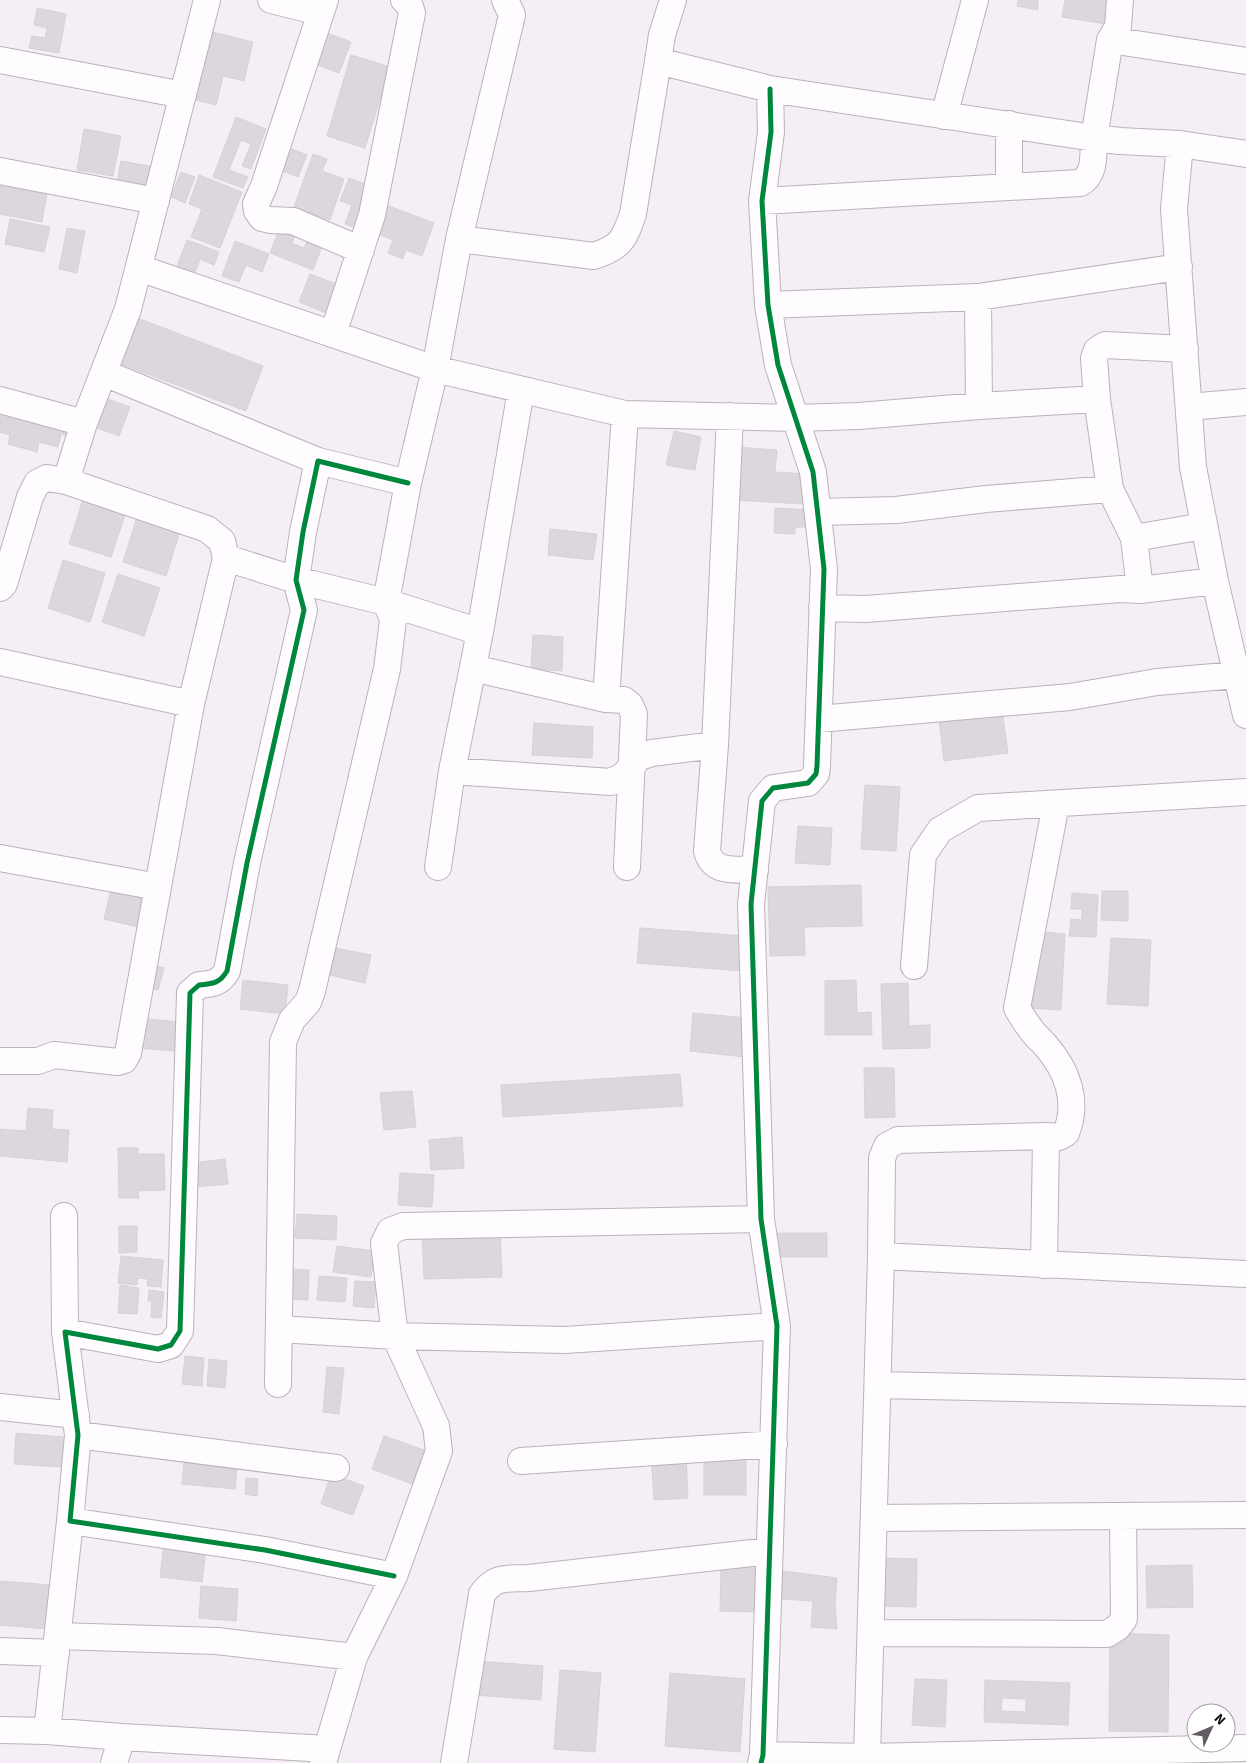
<svg xmlns="http://www.w3.org/2000/svg" width="1246" height="1763" font-family="'Source Sans 3',sans-serif">
  <style>
    .building { fill: #dcd7dc; stroke: #d7d1d7; fill-rule: evenodd }
    .lines { fill: none; stroke-linecap: round; stroke-linejoin: round }
    .minor-casing { stroke: #b9b3b9; stroke-width: 28 }
    .minor { stroke: #fefcfe; stroke-width: 26 }
    .cycleway-casing { stroke: #fff; stroke-width: 8 }
    .cycleway { stroke: #00873e; stroke-width: 5 }
  </style>
  <rect width="100%" height="100%" fill="#f6eef6"/>
  <path class="building" d="M1018,0H1038V10L1017,6Z
    M1065,0H1110L1106,24L1062,17Z
    M37,8L66,14L59,53L29,48L32,36L45,38L47,28L34,25Z
    M212,32L253,42L244,81L223,76L216,105L196,100Z
    M324,32L351,42L339,73L312,63Z
    M351,55L390,67L365,148L327,136Z
    M236,117L266,129L251,169L242,166L251,144L241,140L229,170L248,177L243,188L213,177Z
    M84,129L121,136L113,176L77,170Z
    M289,148L307,155L298,177L280,170Z
    M313,154L327,159L322,171L344,179L330,220L294,207Z
    M121,161L155,167L151,187L117,181Z
    M181,172L195,177L185,203L171,197Z
    M199,175L242,192L220,248L191,237L202,209L189,204Z
    M0,178L48,187L42,222L0,214Z
    M349,178L374,187L358,229L345,224L352,205L340,201Z
    M386,205L434,223L422,256L406,250L403,259L388,253L393,240L375,233Z
    M10,219L50,227L44,252L5,244Z
    M282,222L298,228L292,243L304,248L308,239L323,244L313,270L270,253Z
    M67,228L85,231L77,273L59,269Z
    M187,240L219,252L214,265L200,259L195,272L177,266Z
    M235,241L269,254L262,272L246,265L239,282L222,276Z
    M310,274L342,286L331,315L299,302Z
    M135,317L263,366L246,411L118,363Z
    M102,397L130,407L119,436L92,426Z
    M0,407L71,423L67,436L61,434L58,447L39,442L37,452L8,444L10,435L0,432Z
    M674,431L701,437L695,470L666,465Z
    M735,447L777,450L775,472L806,474L805,504L732,500Z
    M84,496L127,509L111,557L69,544Z
    M775,508L812,510L811,527H795V534L774,533Z
    M138,514L181,528L166,576L123,562Z
    M550,529L597,534L593,560L548,555Z
    M63,560L105,573L90,622L48,608Z
    M118,574L160,588L144,636L102,622Z
    M533,635L563,637L562,671L531,669Z
    M1002,711L1008,753L944,761L939,719Z
    M534,723L593,727L592,758L532,755Z
    M865,785L900,787L896,851L861,849Z
    M798,826L832,828L830,865L795,863Z
    M112,885L146,893L138,927L104,919Z
    M861,885L862,926L804,927L805,955L770,956L768,887Z
    M1102,891H1128V921L1101,920Z
    M1072,893L1098,895L1096,937L1069,936L1071,919L1082,920V909H1071Z
    M640,928L745,936L743,971L637,963Z
    M1034,931L1065,934L1061,1010L1030,1008Z
    M1111,938L1151,940L1148,1006L1107,1004Z
    M336,948L371,955L365,983L330,975Z
    M147,964L164,968L158,990L141,986Z
    M243,980L288,985L285,1014L240,1009Z
    M856,980L857,1013L871,1012L872,1035H825V981Z
    M908,983L909,1026L930,1025V1048L883,1049L881,984Z
    M693,1013L748,1018L745,1057L690,1051Z
    M137,1018L180,1022L177,1051L134,1048Z
    M864,1068H894L895,1117L865,1118Z
    M680,1074L683,1106L503,1117L501,1085Z
    M412,1091L416,1127L384,1130L380,1093Z
    M28,1108L53,1110L52,1129L69,1130L67,1162L0,1156V1129L26,1131Z
    M462,1137L464,1168L431,1170L429,1140Z
    M118,1148H138V1154H164L165,1190L138,1191L139,1198H119Z
    M225,1159L228,1184L194,1187L191,1163Z
    M400,1173L434,1175L432,1207L398,1205Z
    M297,1214L337,1216L336,1240L295,1238Z
    M119,1226H137V1252L119,1253Z
    M500,1230L502,1277L424,1279L422,1231Z
    M776,1233H827V1257H777Z
    M337,1246L375,1251L371,1277L333,1272Z
    M121,1256L163,1260L161,1287L147,1286L148,1279L138,1278L137,1285L118,1283Z
    M291,1269L309,1270L308,1300L290,1299Z
    M319,1276L347,1278L345,1302L317,1300Z
    M355,1281L376,1282L374,1308L353,1306Z
    M120,1285L139,1288L137,1314L118,1313Z
    M149,1290L164,1292L161,1318L151,1317L152,1301H148Z
    M185,1356L204,1358L202,1386L182,1384Z
    M209,1359L227,1361L225,1388L207,1386Z
    M327,1367L344,1368L339,1414L323,1412Z
    M16,1433L63,1437L61,1467L14,1464Z
    M384,1436L424,1450L412,1484L372,1469Z
    M185,1453L238,1458L235,1489L182,1484Z
    M686,1454L688,1498L654,1500L651,1455Z
    M704,1456H746V1495H704Z
    M331,1474L364,1486L353,1515L321,1504Z
    M246,1478L258,1479L257,1496L245,1494Z
    M164,1543L206,1548L202,1582L160,1577Z
    M882,1558L917,1559L916,1607L881,1606Z
    M1192,1565L1193,1607L1147,1608L1146,1566Z
    M721,1568H758L757,1612L720,1611Z
    M783,1571L837,1578L835,1603L837,1629L811,1627L813,1601L781,1599Z
    M0,1581L51,1585L48,1629L0,1625Z
    M201,1586L238,1589L236,1621L199,1618Z
    M1110,1633L1169,1635L1168,1732L1109,1731Z
    M477,1661L543,1666L541,1700L474,1695Z
    M560,1670L601,1673L595,1752L554,1749Z
    M670,1673L745,1679L740,1752L665,1746Z
    M915,1679L947,1680L945,1727L912,1725Z
    M985,1680L1070,1683L1068,1725L984,1722ZM1002,1698L1026,1699V1712L1001,1711Z"/>
  <g class="lines">
    <g class="minor-casing">
      <path id="minor" d="M271,0L320,12
        M325,0L264,186L256,204L257,211L262,218L270,220L293,221L361,250
        M1110,40L1246,61
        M0,60L183,95
        M658,61L662,35L673,0
        M944,116L975,0
        M1180,144L1174,209L1193,467L1215,581L1246,715
        M0,171L156,201
        M1009,186V124
        M762,201L1080,183C1096,175 1093,154 1094,138L1120,141L1180,144L1246,154
        M459,239L594,256C621,247 624,240 633,214L658,61L770,89L1094,138L1110,40L1118,27L1120,0
        M139,268L435,369L625,414L796,418L859,416L979,406L1097,399
        M978,297L979,406
        M768,305L978,297L1179,267
        M333,334L372,215L412,13L409,4L404,0
        M104,373L318,461
        M0,400L84,423
        M1189,407L1246,402
        M730,416L715,745L707,851C713,874 735,869 755,870
        M66,481L84,423L128,309L207,0
        M818,512L896,510L986,499L1110,489
        M1134,538L1110,489L1097,399L1094,358L1097,350L1105,345L1185,349
        M226,558L296,580L386,602L480,632
        M0,588L4,584L30,497L37,483L47,478L66,481L207,529L222,541L226,558L191,704L128,1053L124,1060L118,1062L54,1055L38,1061H0
        M1140,590L1134,538L1204,526
        M822,608L866,609L1121,589L1140,590L1215,581
        M0,662L191,704
        M473,668L606,699L624,700L630,705L634,714L627,867
        M606,699L625,414
        M819,719L1070,697L1157,682L1236,675
        M452,771L611,782L623,776L640,757L652,753L715,745
        M0,858L158,887
        M438,867L452,771L480,632L521,390
        M914,966L923,855L940,830L978,808L1246,792
        M64,1216L65,1332
        M881,1256L1246,1274
        M1044,1265L1046,1136
        M279,1329L395,1336L565,1340L777,1326
        M278,1384L283,1042L292,1020L308,1002L312,991L387,669L393,620L386,602L408,483L435,369L459,239L512,15L505,0
        M878,1385L1246,1393
        M0,1407L76,1415
        M78,1435L336,1468
        M521,1461L774,1444
        M874,1518L1246,1515
        M394,1576L265,1550L70,1521L78,1435L65,1332L158,1349L171,1345L180,1331L190,993L199,985C213,984 220,983 227,971L247,863L304,610L296,580L303,532L318,461L408,483
        M871,1633L1107,1634L1118,1627L1124,1619L1123,1516
        M58,1636L217,1641L354,1657
        M0,1651L56,1653
        M0,1730L47,1731L122,1737L114,1763
        M47,1731L70,1521
        M122,1737L327,1749
        M763,1755L867,1757L1246,1748
        M867,1757L881,1256L882,1158L887,1146L898,1140L1046,1136L1059,1137L1066,1133C1079,1101 1067,1070 1046,1046C1041,1040 1034,1035 1030,1028C1025,1022 1021,1015 1017,1008L1056,804
        M323,1763L354,1657L394,1576L439,1451L436,1426L395,1336L384,1243L390,1231L403,1226L761,1219
        M454,1763L482,1594C496,1575 507,1579 529,1578L770,1551
        M761,1763L763,1755L777,1326L761,1219L751,904L762,801L773,788L808,783L816,774L817,766L824,569L813,472L778,365L768,305L762,201L771,132L770,89"/>
    </g>
    <use href="#minor" class="minor"/>
    <g class="cycleway-casing">
      <path id="cycleway" d="M394,1576L265,1550L70,1521L78,1435L65,1332L158,1349L171,1345L180,1331L190,993L199,985C213,984 220,983 227,971L247,863L304,610L296,580L303,532L318,461L408,483
        M761,1763L763,1755L777,1326L761,1219L751,904L762,801L773,788L808,783L816,774L817,766L824,569L813,472L778,365L768,305L762,201L771,132L770,89"/>
    </g>
    <use href="#cycleway" class="cycleway"/>
  </g>
  <g transform="translate(1211 1728) rotate(46)"><circle r="24" fill="#ffffff" stroke="#a19fa1"/>
  <path d="M0-4L9 19L0 12L-9 19Z" fill="#635d63"/>
  <text y="-8" font-size="14" font-weight="bold" text-anchor="middle" fill="#140f14">N</text>
  </g>
</svg>
